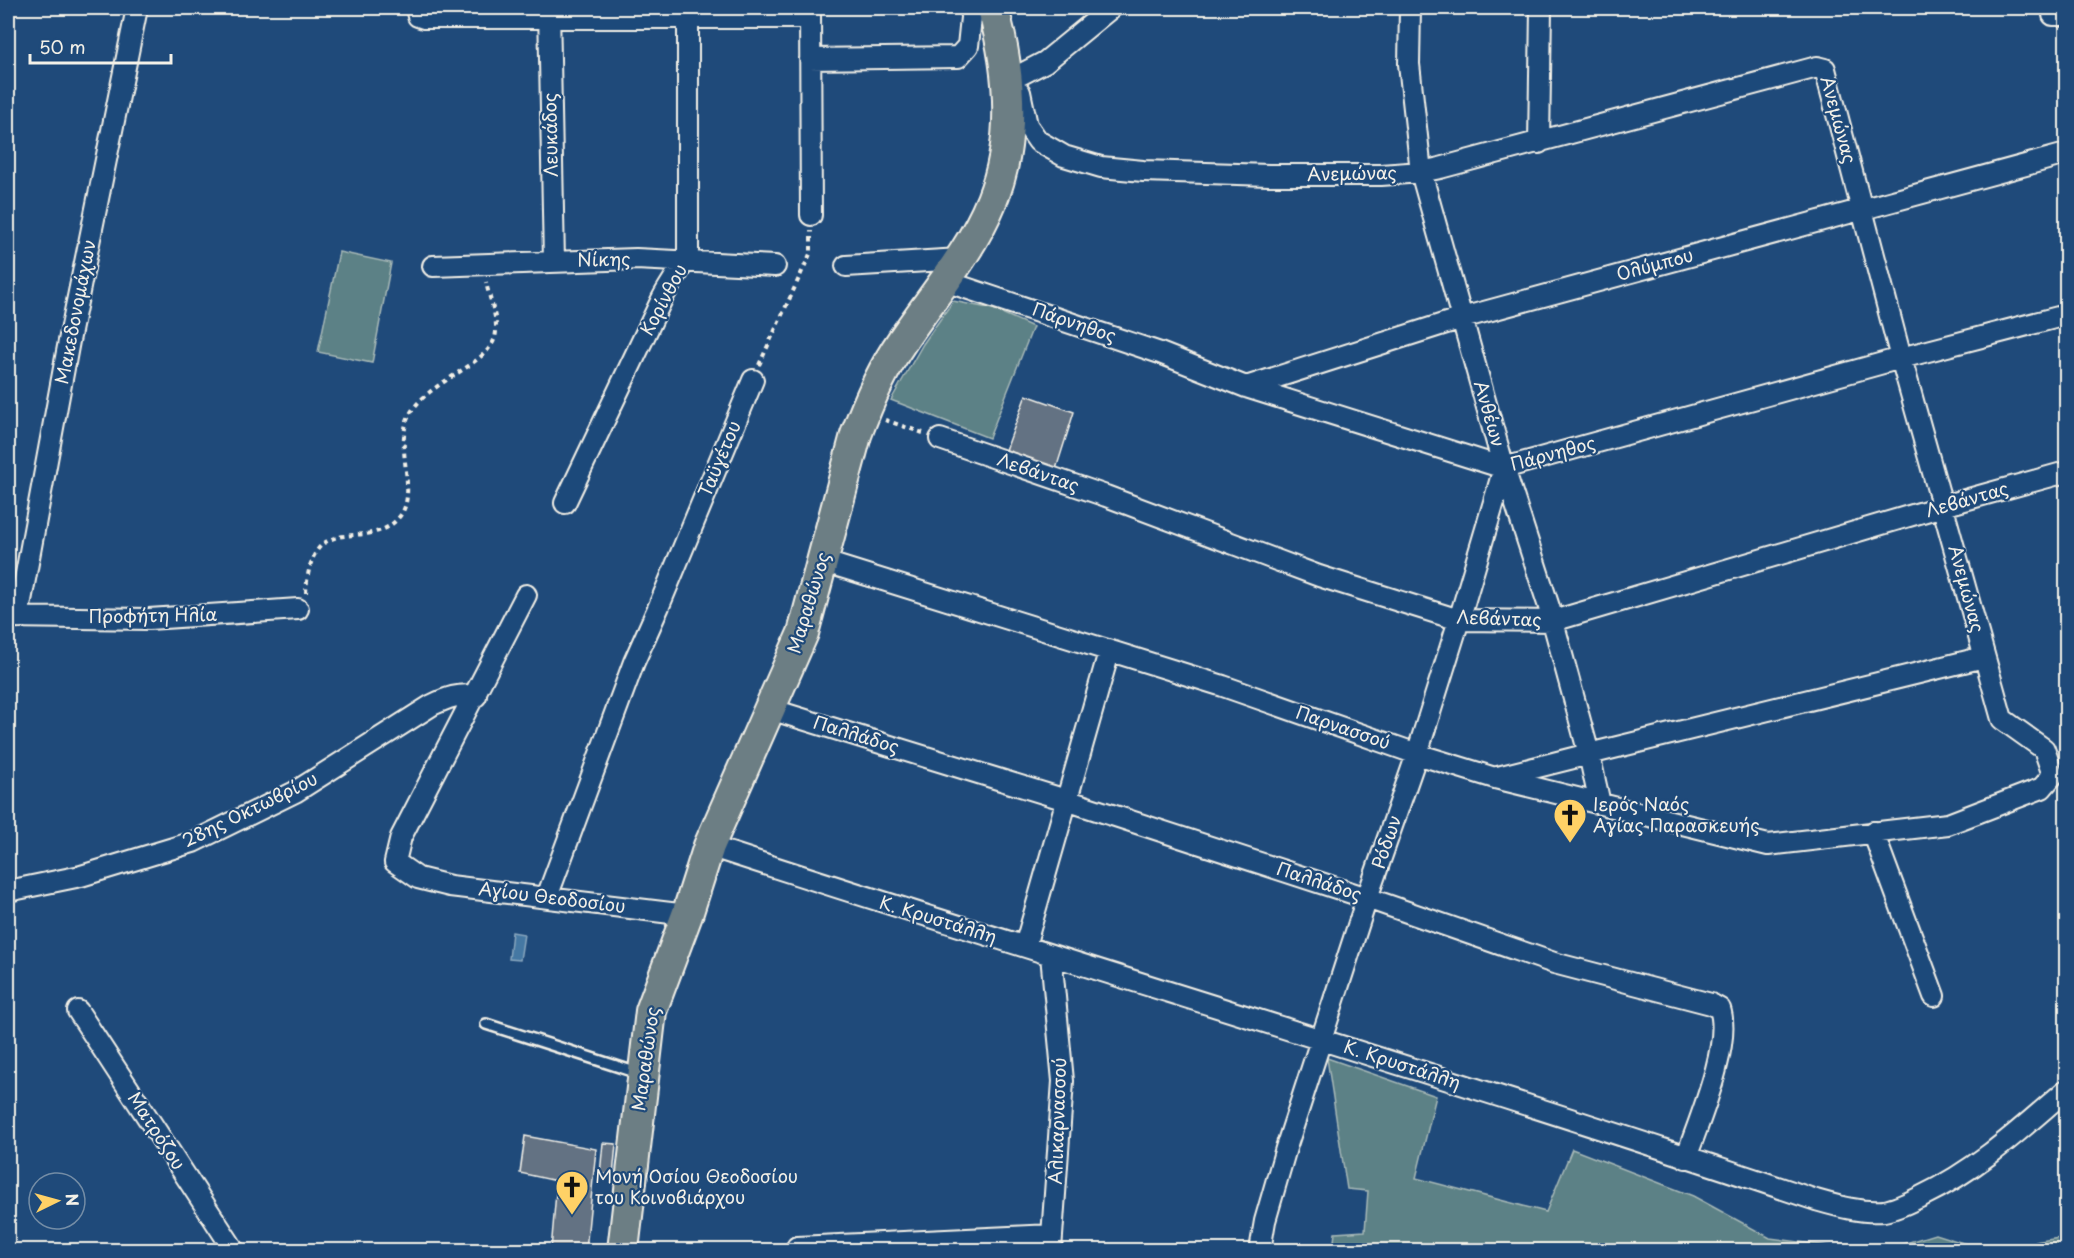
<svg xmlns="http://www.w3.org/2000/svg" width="2074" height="1258" font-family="'Playpen Sans',sans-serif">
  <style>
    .green { fill: #5c8186; stroke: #a8b9b7; stroke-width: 1.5 }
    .water { fill: #4578a3; stroke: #8ba8bf; stroke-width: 1.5 }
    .building { fill: #647283; stroke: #f4f1e8; stroke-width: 1.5 }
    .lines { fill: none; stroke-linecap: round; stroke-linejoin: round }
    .lane-casing { stroke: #f4f1e8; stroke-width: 14 }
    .street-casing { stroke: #f4f1e8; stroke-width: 24 }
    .primary-casing { stroke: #f4f1e8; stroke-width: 34 }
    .path { stroke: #f4f1e8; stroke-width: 4; stroke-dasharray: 4.5 4.5; stroke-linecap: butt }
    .lane { stroke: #1f4a7a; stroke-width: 9 }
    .street { stroke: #1f4a7a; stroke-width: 20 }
    .primary { stroke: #6c7e84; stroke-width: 30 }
    .labels { text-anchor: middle; stroke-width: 4.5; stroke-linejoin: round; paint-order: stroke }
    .street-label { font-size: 18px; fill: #f4f1e8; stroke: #1f4a7a }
    .poi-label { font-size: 18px; fill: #f4f1e8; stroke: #1f4a7a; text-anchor: start }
  </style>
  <rect width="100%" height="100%" fill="#1f4a7a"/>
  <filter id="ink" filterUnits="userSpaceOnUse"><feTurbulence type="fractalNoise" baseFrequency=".0167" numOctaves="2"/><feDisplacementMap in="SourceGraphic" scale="12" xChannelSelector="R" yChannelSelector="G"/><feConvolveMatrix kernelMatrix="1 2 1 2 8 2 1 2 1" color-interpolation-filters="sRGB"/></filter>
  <g filter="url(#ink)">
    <path class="green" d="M339,252L391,263L372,363L318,352Z
      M953,301L993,309L1033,327L989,438L891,400L923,344Z
      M1327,1058L1436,1096L1416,1178L1546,1212L1572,1149L1693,1196L1770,1238L1844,1248H1890L1935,1234L1985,1250H1333L1335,1233L1365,1231L1368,1191L1347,1189Z
      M2066,1237V1250H1985Z"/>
    <path class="water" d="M512,932L524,934L520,960L509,959Z"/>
    <path class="building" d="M1026,395L1074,412L1056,469L1006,450Z
      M525,1136L596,1149L586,1250H551L557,1181L520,1173Z
      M603,1143L616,1144L613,1175L600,1174Z
      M500,1242L542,1244V1250H500Z"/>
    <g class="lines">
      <g class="lane-casing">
        <path id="lane" d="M486,1024L638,1073"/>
      </g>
      <g class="street-casing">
        <path id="street" d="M416,8L418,16L424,18H810
          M549,8L554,262
          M810,8L811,215
          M1410,8L1409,64L1421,172L1504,468L1549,607L1589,754L1498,777
          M2053,15H2066
          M810,59L958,57L968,46L972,8
          M1539,143L1541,8
          M433,266L636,259L775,266
          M846,266L960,259
          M945,281L1160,353L1246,387L1504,468L1901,358L2066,315
          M1246,387L1462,318L2066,154
          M940,439L1106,496L1319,576L1459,620L1553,621L1943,506L2066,472
          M565,503L662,299C670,283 683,268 688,251V8
          M822,561L1223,686L1417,754L1495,778L1768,845L1948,824L2042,788L2053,775L2044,749L2002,719L1901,358L1825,69L1817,67L1440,168L1421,172L1381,175H1269L1143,171L1101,167L1064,156L1038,141L1027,125L1020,92L1008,81L1045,62L1111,8
          M526,595L401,837L395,862L418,878L450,886L687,915
          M8,617L149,619L298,609
          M18,617L69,341L137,8
          M770,709L1066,800L1367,898L1554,963L1711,1004L1720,1009C1732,1044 1698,1123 1686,1158
          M1600,804L1589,754L1984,657
          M1873,832L1934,996
          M709,846C1078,966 1449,1076 1816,1200C1837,1206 1861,1213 1884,1211C1897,1209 1910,1202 1922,1196C1977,1170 2021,1129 2066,1090
          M8,891L81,876L193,842L295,792L432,705C447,698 459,693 476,696
          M547,897L634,662L659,606L753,380
          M1025,946L1109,652
          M1051,955L1063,1081L1051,1250
          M78,1011L234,1250
          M797,1247L1052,1235
          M1260,1250L1265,1221L1286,1148L1367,898L1417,754L1459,620L1504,468"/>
      </g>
      <g class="primary-casing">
        <path id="primary" d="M623,1250L651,1011L687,915L709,846L803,633L856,435C868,402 882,370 902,341C933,295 971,252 992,200C1017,138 1010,70 993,8"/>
      </g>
      <path class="path" d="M759,365L811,252V231
        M885,420L923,433
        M306,593C311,503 368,557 400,516C418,493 395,449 408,418C424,380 495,365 496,331C497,315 489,298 486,282"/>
      <use href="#lane" class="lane"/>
      <use href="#street" class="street"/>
      <use href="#primary" class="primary"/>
    </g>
  </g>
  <defs>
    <g id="church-pin" transform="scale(1.725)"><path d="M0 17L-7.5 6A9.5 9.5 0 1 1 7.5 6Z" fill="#ffd166" stroke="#1f4a7a"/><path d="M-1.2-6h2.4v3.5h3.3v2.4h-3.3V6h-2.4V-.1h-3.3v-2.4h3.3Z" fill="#111"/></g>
  </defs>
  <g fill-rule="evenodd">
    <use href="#church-pin" x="1570" y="815"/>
    <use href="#church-pin" x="572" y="1187"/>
  </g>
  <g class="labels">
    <g class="street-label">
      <text transform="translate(1838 120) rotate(75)" y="6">Ανεμώνας</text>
      <text transform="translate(551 135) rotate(-91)" y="6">Λευκάδος</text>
      <text transform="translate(1352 174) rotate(-1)" y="6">Ανεμώνας</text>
      <text transform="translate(604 260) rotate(-1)" y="6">Νίκης</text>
      <text transform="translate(1655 265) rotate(-15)" y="6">Ολύμπου</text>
      <text transform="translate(664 300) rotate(-62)" y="6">Κορίνθου</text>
      <text transform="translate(76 312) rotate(-79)" y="6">Μακεδονομάχων</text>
      <text transform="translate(1074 323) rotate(19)" y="6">Πάρνηθος</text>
      <text transform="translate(1489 414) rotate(74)" y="6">Ανθέων</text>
      <text transform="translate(1553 454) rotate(-15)" y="6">Πάρνηθος</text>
      <text transform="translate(720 459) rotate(-67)" y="6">Ταϋγέτου</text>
      <text transform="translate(1038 473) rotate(19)" y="6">Λεβάντας</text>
      <text transform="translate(1967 500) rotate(-16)" y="6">Λεβάντας</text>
      <text transform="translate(1966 589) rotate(75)" y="6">Ανεμώνας</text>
      <text transform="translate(809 603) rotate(-73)" y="6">Μαραθώνος</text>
      <text transform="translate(153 616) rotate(-1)" y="6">Προφήτη Ηλία</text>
      <text transform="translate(1499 619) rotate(2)" y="6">Λεβάντας</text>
      <text transform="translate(1343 728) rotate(19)" y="6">Παρνασσού</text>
      <text transform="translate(856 735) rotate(17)" y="6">Παλλάδος</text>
      <text transform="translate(250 810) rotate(-26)" y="6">28ης Οκτωβρίου</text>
      <text transform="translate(1387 842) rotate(-71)" y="6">Ρόδων</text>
      <text transform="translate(1319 882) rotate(18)" y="6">Παλλάδος</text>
      <text transform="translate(552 898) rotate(7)" y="6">Αγίου Θεοδοσίου</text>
      <text transform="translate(938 920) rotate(17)" y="6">Κ. Κρυστάλλη</text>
      <text transform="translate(646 1059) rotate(-82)" y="6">Μαραθώνος</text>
      <text transform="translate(1402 1065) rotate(18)" y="6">Κ. Κρυστάλλη</text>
      <text transform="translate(1058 1121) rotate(-88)" y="6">Αλικαρνασσού</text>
      <text transform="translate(156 1131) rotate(57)" y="6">Ματρόζου</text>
    </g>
    <g class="poi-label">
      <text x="1593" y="811">Ιερός Ναός<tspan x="1593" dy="21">Αγίας Παρασκευής</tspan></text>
      <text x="595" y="1183">Μονή Οσίου Θεοδοσίου<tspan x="595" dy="21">του Κοινοβιάρχου</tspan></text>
    </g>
  </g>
  <rect width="2074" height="1258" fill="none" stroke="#1f4a7a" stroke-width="30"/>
  <rect x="15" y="15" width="2044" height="1228" fill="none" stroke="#f4f1e8" stroke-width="2" filter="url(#ink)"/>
  <g transform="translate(57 1201) rotate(85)"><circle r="28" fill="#1f4a7a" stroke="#748da6" stroke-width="1.5"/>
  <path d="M0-4.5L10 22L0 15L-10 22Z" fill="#ffd166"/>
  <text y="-9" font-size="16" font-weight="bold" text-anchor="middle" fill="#f4f1e8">N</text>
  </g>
  <path d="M30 54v9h141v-9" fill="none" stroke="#f4f1e8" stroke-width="3"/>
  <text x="39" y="54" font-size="18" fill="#f4f1e8" stroke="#1f4a7a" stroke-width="4.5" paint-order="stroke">50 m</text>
</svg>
